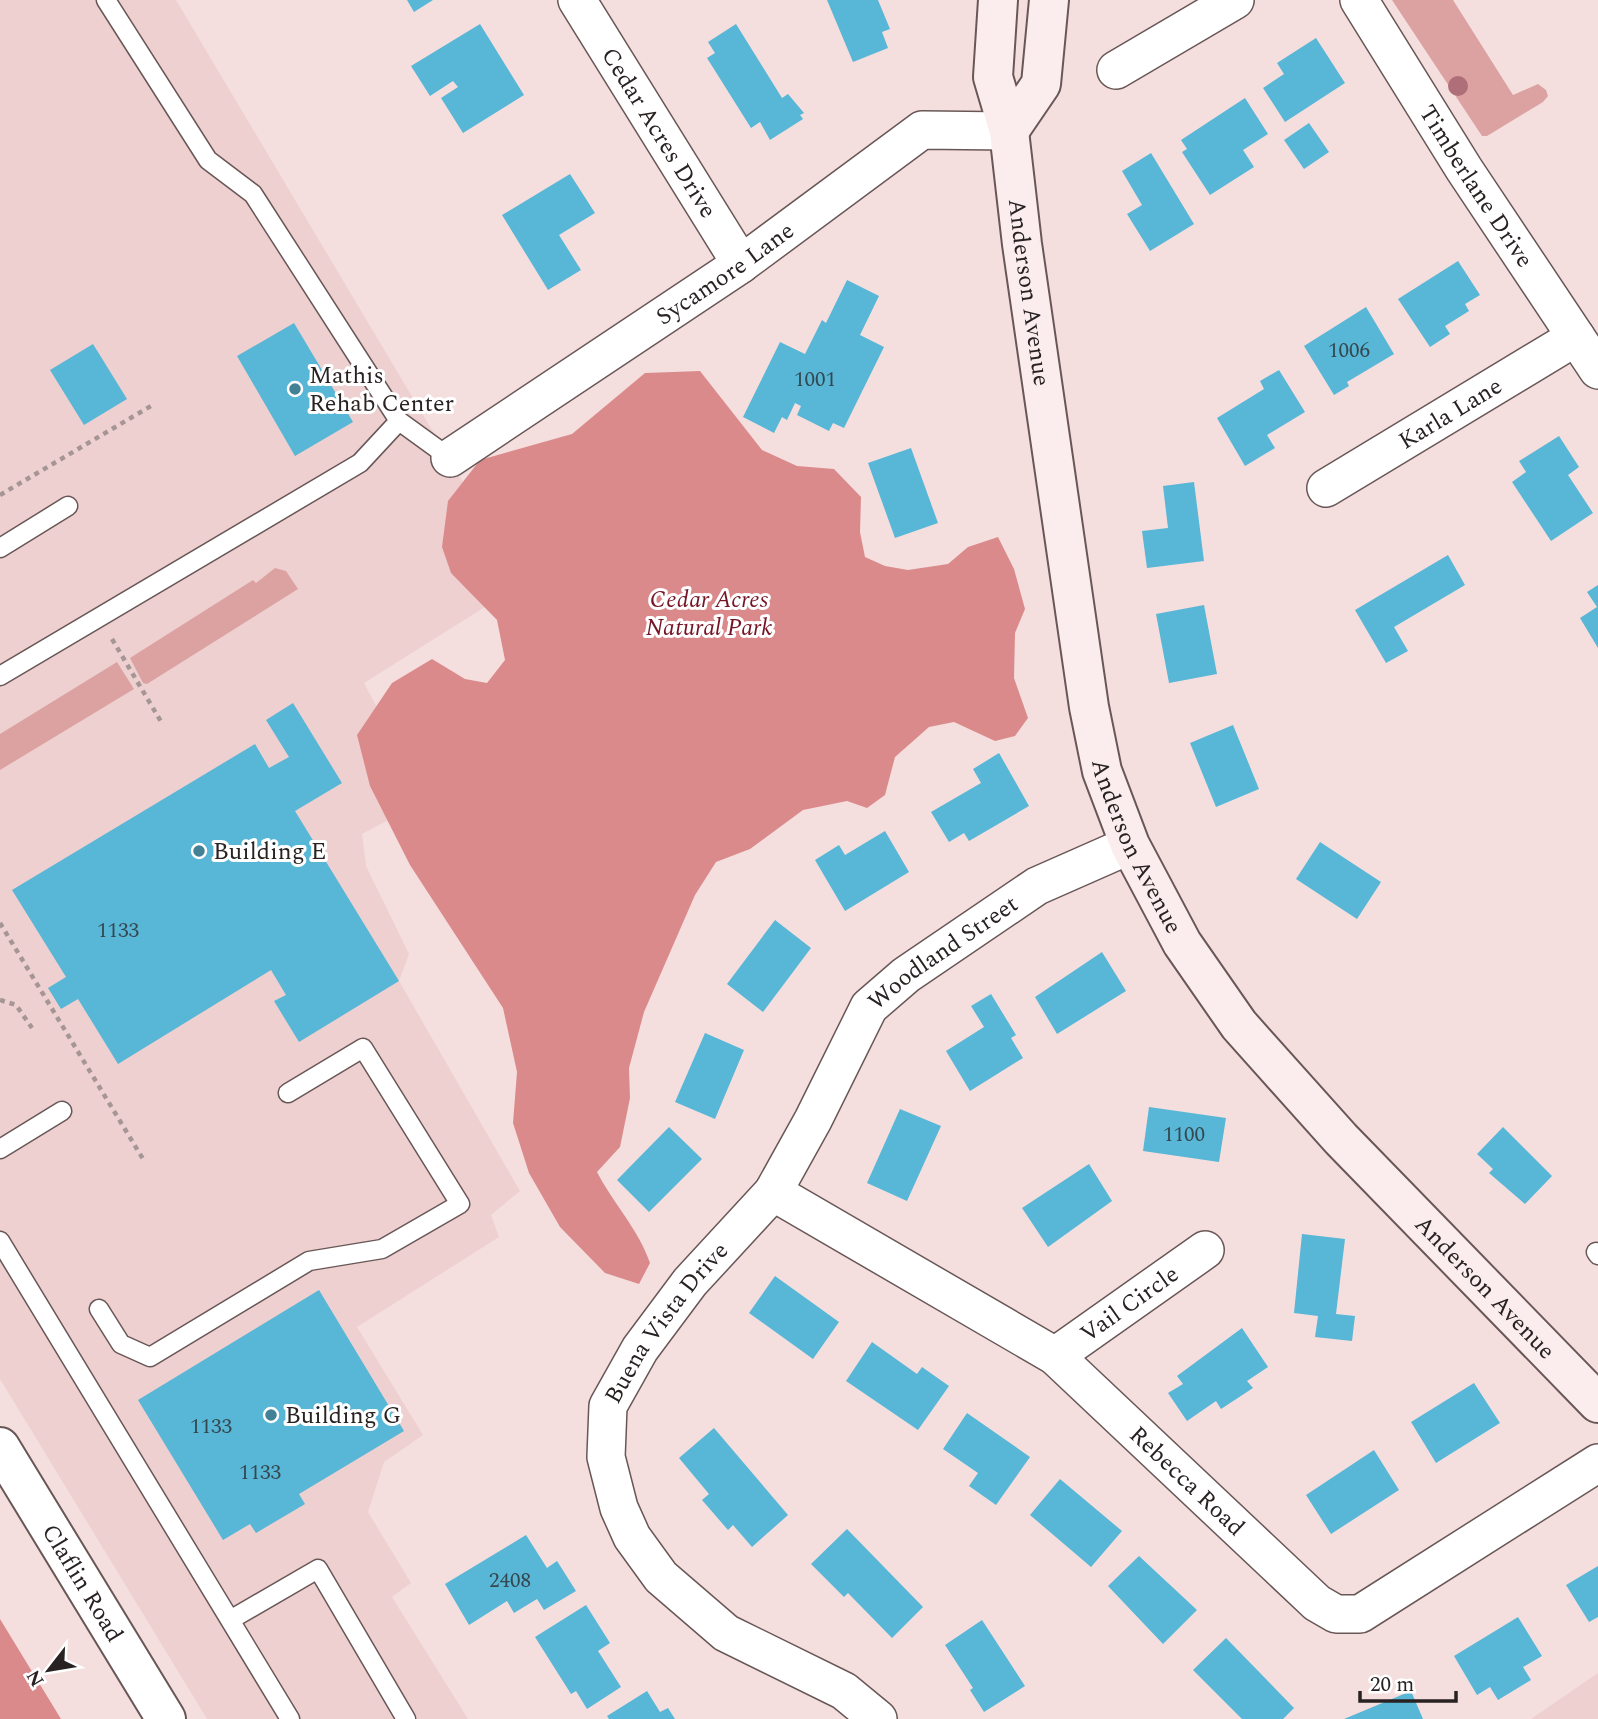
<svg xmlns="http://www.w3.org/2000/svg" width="1598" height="1719" font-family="Spectral,serif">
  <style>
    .built { fill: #eed0d0 }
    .green { fill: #dca2a2 }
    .forest { fill: #db8a8c }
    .building { fill: #58b6d6 }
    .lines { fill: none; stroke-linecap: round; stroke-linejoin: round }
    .service-casing { stroke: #695757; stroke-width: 21 }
    .minor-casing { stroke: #695757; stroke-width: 40 }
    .tertiary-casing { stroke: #695757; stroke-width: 42 }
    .secondary-casing { stroke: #695757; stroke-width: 42 }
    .path { stroke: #a59695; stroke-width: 4.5; stroke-dasharray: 5 5; stroke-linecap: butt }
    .service { stroke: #fff; stroke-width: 18 }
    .minor { stroke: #fff; stroke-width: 37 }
    .tertiary { stroke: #fff; stroke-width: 38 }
    .secondary { stroke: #fbeded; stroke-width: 38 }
    .tree { fill: #ae6f78 }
    .poi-dot { fill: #438197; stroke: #fff; stroke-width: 2.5 }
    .labels { text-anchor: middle; stroke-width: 6; stroke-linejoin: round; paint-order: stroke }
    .number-label { font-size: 21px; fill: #35474f }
    .street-label { font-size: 24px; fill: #292222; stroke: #fff }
    .poi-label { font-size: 24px; fill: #292222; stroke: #fff; text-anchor: start }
    .park-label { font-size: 24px; font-style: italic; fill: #751424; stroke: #fff }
  </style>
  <rect width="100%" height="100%" fill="#f4dfde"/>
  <path class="built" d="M0,0H176L523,583L364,683L426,800L362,834L366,866L409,954L399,981L520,1191L491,1215L499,1237L357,1327L423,1435L384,1462L368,1512L411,1583L392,1597L468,1719H207L0,1379Z
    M1598,1673V1719H1531Z"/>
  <path class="green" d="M1392,0H1453L1513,95L1538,84L1546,90L1548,96L1543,102L1487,136H1482Z
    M275,568L286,571L298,589L147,684L143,683L130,658L253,580L256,583Z
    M117,662L134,689L0,770V734Z"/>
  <path class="forest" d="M700,371L762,450L797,466L834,469L861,497L860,532L865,557L885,566L908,570L948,564L968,547L998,537L1014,569L1025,609L1015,633L1014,678L1028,718L1015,736L995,741L954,722L929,727L895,757L885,795L867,808L847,801L803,810L750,849L716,862L695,895L644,1012L629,1068L630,1098L620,1147L597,1172C613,1203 639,1230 650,1263L639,1284L605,1273L560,1227L529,1173L513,1123L517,1072L503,1008L410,865L370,786L357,735L392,683L432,659L465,679L487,683L505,660L497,620L451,573L442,547L448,501L480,460L572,434L645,373Z
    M0,1619L61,1719H0Z"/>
  <path class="building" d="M407,0H433L414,12Z
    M827,0H878L890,29L882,32L888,48L853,62Z
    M480,24L524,95L463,133L441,98L458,87L453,81L430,96L411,66Z
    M736,24L782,98L788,94L804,113L800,115L803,119L770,140L760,122L751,128L707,58L715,53L708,42Z
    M1316,38L1345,83L1285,122L1263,88L1284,74L1277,63Z
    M1245,98L1268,134L1243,150L1254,167L1210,195L1182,152L1187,149L1181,140Z
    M1309,123L1329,152L1304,169L1284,140Z
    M1151,153L1194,224L1150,251L1127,214L1142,205L1122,171Z
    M570,174L595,213L559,235L581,270L548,290L502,215Z
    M1458,261L1480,295L1465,304L1469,311L1445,326L1450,334L1430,347L1398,299Z
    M847,280L879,296L860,335L884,347L844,428L833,423L829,431L797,415L801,406L795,403L787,420L782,417L774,433L743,417L780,342L805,354L822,320L826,323Z
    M1366,307L1394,354L1347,382L1349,386L1334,395L1304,346Z
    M294,323L353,422L295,456L237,356Z
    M93,344L127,399L84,425L50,370Z
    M1279,370L1305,412L1267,435L1275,448L1245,466L1217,418L1264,389L1260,381Z
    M1559,436L1579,467L1568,475L1593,513L1551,541L1512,482L1526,472L1519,461Z
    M911,448L938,523L895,538L868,463Z
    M1194,482L1204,561L1147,568L1142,531L1168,528L1163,486Z
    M1448,555L1465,585L1394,627L1408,651L1386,663L1355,610Z
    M1598,585V648L1580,618L1597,607L1587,592Z
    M1204,605L1217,674L1169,683L1156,614Z
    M293,703L342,783L295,811L399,981L299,1042L274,1001L286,995L271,970L118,1064L78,999L61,1009L48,988L66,977L12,890L255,744L269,768L289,757L266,720Z
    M1233,725L1259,789L1216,807L1190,743Z
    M999,753L1029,806L969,841L964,833L949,842L931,812L981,783L973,769Z
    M885,831L909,872L845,911L815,860L839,845L845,855Z
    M1320,842L1381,882L1357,919L1296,879Z
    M775,920L811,948L763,1012L727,984Z
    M1102,952L1126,991L1057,1034L1035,997Z
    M991,994L1016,1035L1011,1038L1023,1058L970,1091L946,1051L984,1027L971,1006Z
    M705,1033L744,1050L715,1119L675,1102Z
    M1149,1107L1226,1118L1219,1162L1143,1151Z
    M900,1109L941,1126L907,1201L867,1183Z
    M669,1127L702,1159L649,1212L617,1180Z
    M1503,1127L1552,1176L1525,1204L1489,1173L1493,1169L1477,1154Z
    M1089,1164L1112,1201L1048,1247L1022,1208Z
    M1302,1234L1345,1239L1336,1314L1355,1316L1352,1341L1315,1337L1318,1316L1294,1313Z
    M775,1276L839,1322L813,1359L749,1313Z
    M319,1290L404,1431L299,1494L305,1504L256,1533L250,1524L223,1540L138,1400Z
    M1242,1328L1268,1367L1247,1381L1253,1388L1221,1409L1216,1401L1187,1421L1168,1393L1183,1384L1177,1376Z
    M872,1342L917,1374L922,1367L949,1386L918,1430L846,1381Z
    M1474,1383L1500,1423L1436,1463L1411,1422Z
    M967,1413L1030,1457L996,1505L969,1486L978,1473L943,1449Z
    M714,1428L788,1515L752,1547L733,1525L728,1530L702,1500L709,1494L679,1458Z
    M1374,1450L1399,1490L1331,1534L1306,1495Z
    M1060,1479L1122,1531L1091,1567L1030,1515Z
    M847,1529L923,1607L892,1638L848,1593L844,1597L811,1564Z
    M526,1535L547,1568L557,1561L576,1591L544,1610L537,1599L514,1613L507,1601L469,1625L445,1584Z
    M1139,1556L1197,1610L1163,1644L1108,1586Z
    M1598,1566V1617L1589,1622L1566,1585Z
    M586,1605L610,1643L598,1651L621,1687L587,1709L576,1691L571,1694L535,1637Z
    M1518,1617L1542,1656L1523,1667L1531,1680L1498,1700L1490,1687L1477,1695L1454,1656Z
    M982,1620L1025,1686L984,1712L970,1690L973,1688L945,1645Z
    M1226,1638L1294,1708L1283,1719H1242L1193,1670Z
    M647,1691L660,1712L668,1708L675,1719H609L607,1716Z
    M1411,1691L1423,1719H1344Z"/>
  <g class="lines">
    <g class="service-casing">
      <path id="service" d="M106,0L208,160L253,194L399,421L450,458
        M0,548L68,506
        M0,676L360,463L399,421
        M0,1149L62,1111
        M0,1241L290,1719
        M1596,1252L1598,1255
        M99,1309L121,1344L150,1357L309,1261L382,1249L460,1204L363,1048L288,1093
        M230,1620L318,1569L406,1719"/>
    </g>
    <g class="minor-casing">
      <g id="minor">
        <path id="s1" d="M577,0L741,264"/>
        <path id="s2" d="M1359,0L1464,169L1598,370"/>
        <path d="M1116,70L1235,0"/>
        <path id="s3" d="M450,458L741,264L922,130L1009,131"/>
        <path id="s4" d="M1326,488L1576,337"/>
        <path id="s5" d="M773,1192L1055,1356L1317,1603L1336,1614H1360L1598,1463"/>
        <path id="s6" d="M1055,1356L1205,1250"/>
        <path id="s7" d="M878,1719L844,1691L726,1633L661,1577L632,1537L619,1508L606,1457L608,1406L640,1349L690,1282L773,1192L813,1120L869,1007L906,975L1037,886L1130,845"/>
      </g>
    </g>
    <g class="tertiary-casing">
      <g id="tertiary">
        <path id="s8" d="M0,1447L166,1719"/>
      </g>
    </g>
    <g class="secondary-casing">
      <g id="secondary">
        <path id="s9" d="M998,0L993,77L1009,131L1022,244L1089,707L1102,771L1130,845L1182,943L1239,1025L1341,1139L1598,1403"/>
        <path d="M1009,131L1041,84L1049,0"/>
      </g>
    </g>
    <path class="path" d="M0,495L151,406
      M112,639L163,725
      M0,923L143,1159
      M0,1000L16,1005L32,1028"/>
    <use href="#service" class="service"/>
    <use href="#minor" class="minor"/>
    <use href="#tertiary" class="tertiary"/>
    <use href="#secondary" class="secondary"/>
  </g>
  <circle class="tree" cx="1458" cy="86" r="10"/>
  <g class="poi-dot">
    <circle cx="295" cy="389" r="7"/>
    <circle cx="199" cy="851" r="7"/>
    <circle cx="271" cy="1415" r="7"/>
  </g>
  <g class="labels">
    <g class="number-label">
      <text x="1349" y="357">1006</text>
      <text x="815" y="386">1001</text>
      <text x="118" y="937">1133</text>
      <text x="1184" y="1141">1100</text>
      <text x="211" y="1433">1133</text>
      <text x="260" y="1479">1133</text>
      <text x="510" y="1587">2408</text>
    </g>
    <g class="street-label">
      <text dy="8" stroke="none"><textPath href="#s1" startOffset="156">Cedar Acres Drive</textPath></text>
      <text dy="8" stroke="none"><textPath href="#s2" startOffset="220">Timberlane Drive</textPath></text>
      <text dy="8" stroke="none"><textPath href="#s3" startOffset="331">Sycamore Lane</textPath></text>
      <text dy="8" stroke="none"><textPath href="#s9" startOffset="296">Anderson Avenue</textPath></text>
      <text dy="8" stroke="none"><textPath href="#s4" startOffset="145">Karla Lane</textPath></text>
      <text dy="8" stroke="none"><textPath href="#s9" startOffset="863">Anderson Avenue</textPath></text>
      <text dy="8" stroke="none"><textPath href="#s7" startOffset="1018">Woodland Street</textPath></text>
      <text dy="8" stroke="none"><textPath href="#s9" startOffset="1430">Anderson Avenue</textPath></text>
      <text dy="8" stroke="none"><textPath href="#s6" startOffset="91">Vail Circle</textPath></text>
      <text dy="8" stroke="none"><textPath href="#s7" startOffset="548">Buena Vista Drive</textPath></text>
      <text dy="8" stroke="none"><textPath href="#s5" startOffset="508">Rebecca Road</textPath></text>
      <text dy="8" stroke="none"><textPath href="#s8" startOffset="159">Claflin Road</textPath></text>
    </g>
    <g class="poi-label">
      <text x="309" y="383">Mathis<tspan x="309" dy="28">Rehab Center</tspan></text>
      <text x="213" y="859">Building E</text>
      <text x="285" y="1423">Building G</text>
    </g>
    <g class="park-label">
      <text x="709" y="607">Cedar Acres<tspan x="709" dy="28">Natural Park</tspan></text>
    </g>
  </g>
  <g transform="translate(49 1670) rotate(239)" stroke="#ffffff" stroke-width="5" paint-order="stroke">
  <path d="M0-5L12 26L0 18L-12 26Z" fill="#292222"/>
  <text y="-10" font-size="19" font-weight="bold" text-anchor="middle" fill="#292222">N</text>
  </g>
  <path d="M1360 1691v10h96v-10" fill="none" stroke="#292222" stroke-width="3.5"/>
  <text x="1370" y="1691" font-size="21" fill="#292222" stroke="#ffffff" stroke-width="5" paint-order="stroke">20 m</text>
</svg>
